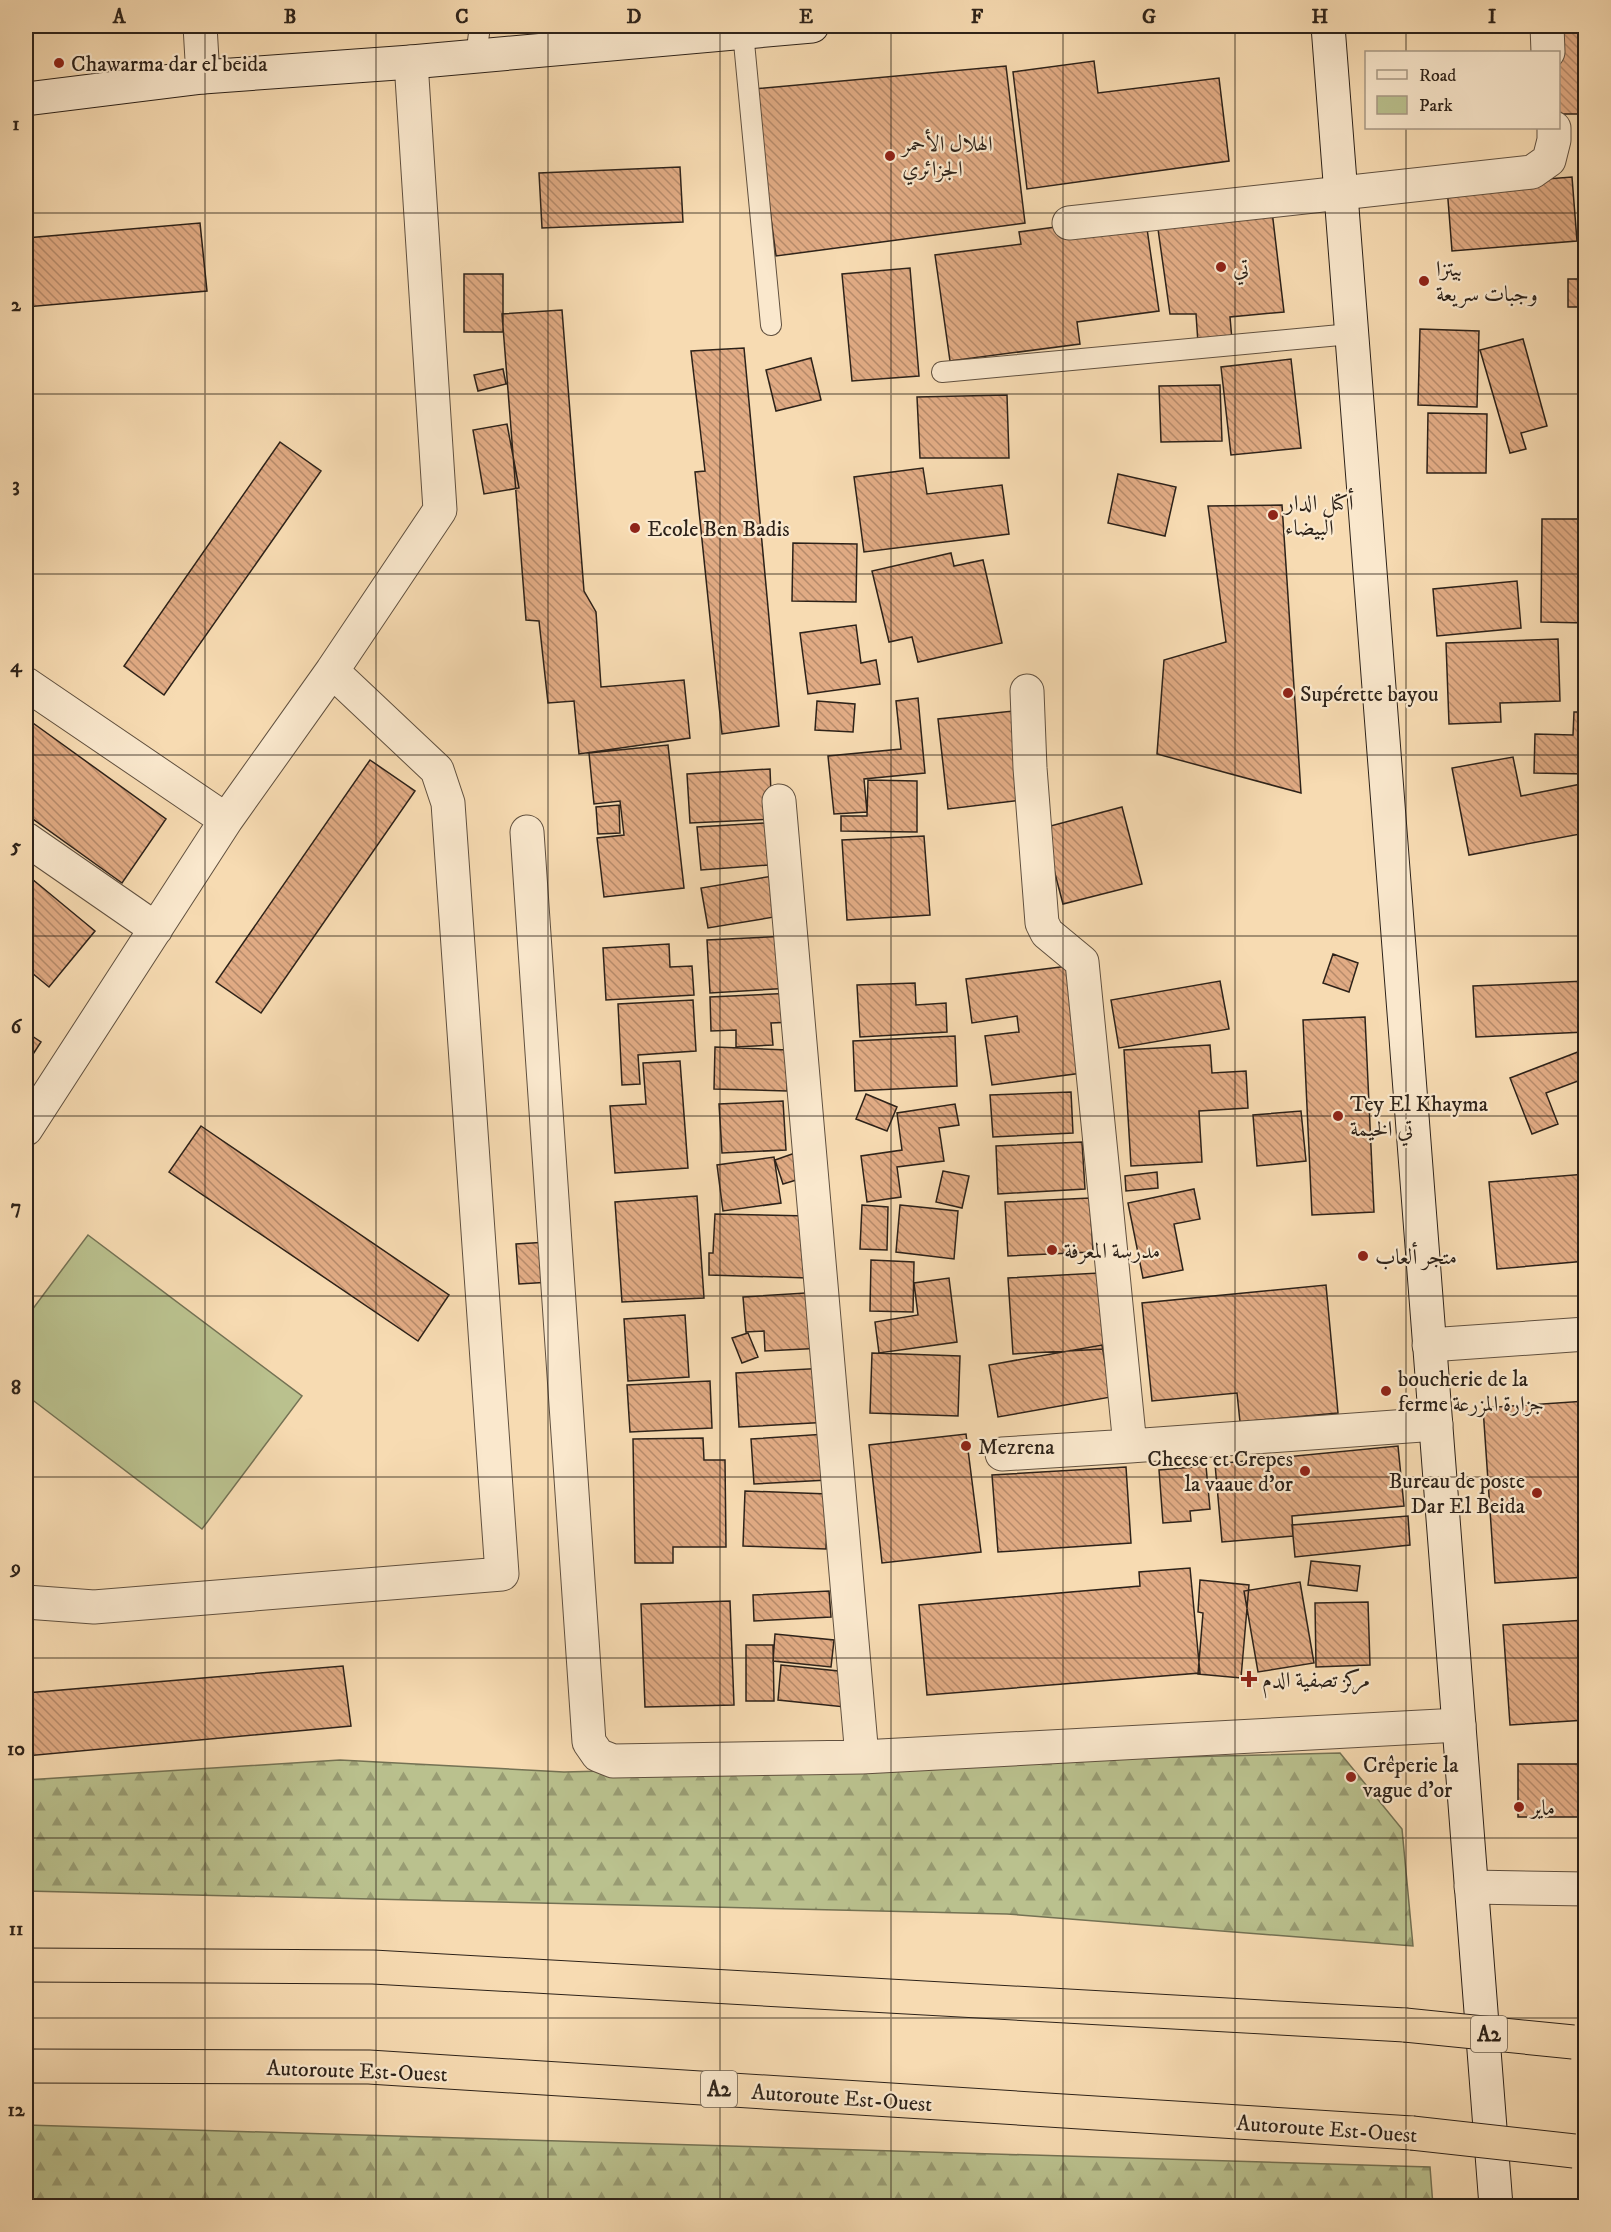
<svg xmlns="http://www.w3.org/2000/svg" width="1611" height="2232" font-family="'IM FELL DW Pica',Amiri,serif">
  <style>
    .green { fill: #bac18e; stroke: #747254; stroke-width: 1.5 }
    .forest { fill: url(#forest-firs); stroke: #747254; stroke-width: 1.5 }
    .building { fill: url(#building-back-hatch); stroke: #2d2219; stroke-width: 1.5 }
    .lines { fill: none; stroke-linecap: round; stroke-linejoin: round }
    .lane-casing { stroke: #60503f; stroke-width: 22 }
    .street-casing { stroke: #60503f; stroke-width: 35 }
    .secondary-casing { stroke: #2d2219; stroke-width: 35 }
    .highway-casing { stroke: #2d2219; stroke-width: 35 }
    .lane { stroke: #fae8cd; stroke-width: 20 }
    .street { stroke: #fae8cd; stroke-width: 33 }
    .secondary { stroke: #fae8cd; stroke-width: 33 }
    .highway { stroke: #f7dbb2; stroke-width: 33 }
    .highway-bridge-casing { stroke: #2d2219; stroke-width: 35; stroke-linecap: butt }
    .highway-bridge { stroke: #f7dbb2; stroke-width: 33 }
    .grid { fill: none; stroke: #2d2219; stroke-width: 1.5; stroke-opacity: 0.55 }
    .poi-dot { fill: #8f2418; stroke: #fae8cd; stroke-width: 2 }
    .labels { text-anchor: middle; stroke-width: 4.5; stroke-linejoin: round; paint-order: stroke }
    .shield { fill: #fae8cd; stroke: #6a5d4f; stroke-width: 1.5 }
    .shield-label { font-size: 21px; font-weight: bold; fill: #2d2219 }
    .poi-label { font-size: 22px; fill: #2d2219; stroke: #fae8cd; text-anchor: start }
    .street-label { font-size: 22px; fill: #2d2219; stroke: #fae8cd }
    .neatline { fill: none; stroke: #2d2219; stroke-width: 2 }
    .grid-label { font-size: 20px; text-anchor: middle; font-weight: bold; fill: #2d2219 }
  </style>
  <defs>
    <pattern id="forest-firs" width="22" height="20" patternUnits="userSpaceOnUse" patternTransform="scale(1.5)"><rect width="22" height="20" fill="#bac18e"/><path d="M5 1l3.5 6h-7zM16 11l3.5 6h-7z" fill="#989c73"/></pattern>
    <pattern id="building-back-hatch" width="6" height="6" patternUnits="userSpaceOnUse" patternTransform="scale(1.5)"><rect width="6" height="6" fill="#e1ab84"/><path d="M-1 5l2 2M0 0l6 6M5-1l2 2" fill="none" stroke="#b78b6b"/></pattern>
  </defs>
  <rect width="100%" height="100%" fill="#f7dbb2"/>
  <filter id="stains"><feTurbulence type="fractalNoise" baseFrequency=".00333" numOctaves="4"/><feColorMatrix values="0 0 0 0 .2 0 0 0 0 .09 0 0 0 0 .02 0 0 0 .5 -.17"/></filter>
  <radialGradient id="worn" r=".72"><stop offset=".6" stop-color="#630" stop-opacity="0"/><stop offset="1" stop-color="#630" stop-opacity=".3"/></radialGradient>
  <path class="green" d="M88,1235L302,1396L202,1529L26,1395V1318Z"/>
  <path class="forest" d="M1340,1753L1402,1829L1413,1946L1007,1914L26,1891V1780L340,1760L564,1772Z
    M26,2125L1430,2167L1433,2206H217L26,2199Z"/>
  <path class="building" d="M1549,26H1586V114H1559L1558,52Z
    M1094,61L1098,93L1219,78L1229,161L1027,189L1013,72Z
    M1006,66L1025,223L776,256L754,89Z
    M680,167L683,222L542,228L539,173Z
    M1572,177L1577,241L1452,251L1447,187Z
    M1272,211L1284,312L1230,317L1232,340L1198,343L1196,314H1170L1157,222Z
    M1145,215L1159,311L1077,322L1080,344L950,361L935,255L1021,244L1019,232Z
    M200,223L207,291L26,307V238Z
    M910,268L919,376L852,381L842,274Z
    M464,274H503V332H464Z
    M1568,279H1586V307H1568Z
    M562,310L584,591L596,612L601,687L684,680L690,738L579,754L574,701L548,703L539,621L526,620L502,314Z
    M1420,329L1479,331L1477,407L1418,405Z
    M1523,339L1547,426L1521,433L1526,449L1510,453L1480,350Z
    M744,348L779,726L722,734L695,472L705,471L691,351Z
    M811,358L821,400L776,411L766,370Z
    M1291,359L1301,448L1231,455L1221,367Z
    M503,369L506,384L478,391L474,375Z
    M1220,385L1222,441L1161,442L1159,386Z
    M1007,395L1009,458H920L917,397Z
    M1428,413L1487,414L1486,473H1427Z
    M507,424L519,488L484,494L473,430Z
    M280,442L321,471L164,695L124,666Z
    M923,468L927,494L1002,485L1009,534L864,552L854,477Z
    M1118,474L1176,487L1165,536L1108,523Z
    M1282,505L1301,793L1157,754L1164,660L1226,642L1208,506Z
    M1542,519H1586V623L1541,622Z
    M793,543L857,544L856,602L792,601Z
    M951,553L954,566L983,560L1002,643L918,662L912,637L889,642L872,571Z
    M1517,581L1521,628L1437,636L1433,589Z
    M856,625L861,663L876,660L880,684L808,694L800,633Z
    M1558,639L1560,701L1500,703L1501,722L1449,724L1446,643Z
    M918,698L925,773L864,779L867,812L834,814L828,756L901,749L896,701Z
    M817,701L855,704L853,732L815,730Z
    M1013,711L1023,800L948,809L938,719Z
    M1574,712H1586V774L1534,773L1535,734L1573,735Z
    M26,718L166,819L122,883L26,814Z
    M668,745L684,888L604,897L597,838L624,835L620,801L594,804L589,753Z
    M1513,757L1521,796L1586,783V837L1585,833L1469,855L1452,768Z
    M370,760L415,791L261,1013L216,982Z
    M770,769L772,819L690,823L687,774Z
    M868,780L917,781V832L841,831V816H867Z
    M619,805L620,833L598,834L596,807Z
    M1122,807L1142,884L1063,904L1043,828Z
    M766,823L769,865L701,870L697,827Z
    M924,836L930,915L847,920L842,840Z
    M26,874L95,931L49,987L26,968Z
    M773,876L780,916L708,928L701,888Z
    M788,936L791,988L710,993L707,940Z
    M669,944L670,967L692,966L694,995L606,1000L603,948Z
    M1333,954L1358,963L1349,992L1323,983Z
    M1068,966L1082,1073L992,1085L985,1036L1019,1032L1017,1016L972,1023L966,979Z
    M1220,981L1229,1029L1119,1048L1111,1000Z
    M1586,981V1032L1476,1037L1473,986Z
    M915,983L916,1005L946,1003L947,1032L860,1037L857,985Z
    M794,993L795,1022L771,1023L773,1045L736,1047V1030L711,1031L710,997Z
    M693,1000L696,1051L638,1055L640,1084L622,1085L618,1004Z
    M1365,1017L1374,1212L1312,1215L1303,1020Z
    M26,1032L41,1042L26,1065Z
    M955,1036L957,1086L855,1091L853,1041Z
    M1210,1045L1212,1073L1246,1071L1248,1108L1199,1111L1202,1162L1131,1166L1124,1050Z
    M715,1047L788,1050L787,1091L714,1089Z
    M1583,1050L1586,1055V1078L1546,1093L1558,1124L1532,1134L1510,1078Z
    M680,1061L688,1168L615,1173L610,1106L646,1104L643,1063Z
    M1071,1092L1073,1133L993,1137L990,1095Z
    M866,1094L897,1107L887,1131L856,1119Z
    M783,1101L786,1150L722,1153L719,1104Z
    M955,1104L959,1125L939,1128L944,1161L897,1167L901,1197L867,1202L861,1156L902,1150L897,1113Z
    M1301,1111L1306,1161L1257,1166L1253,1115Z
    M201,1126L449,1295L418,1341L169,1172Z
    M1082,1142L1085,1189L998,1194L996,1146Z
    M795,1153L803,1178L783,1184L775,1160Z
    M774,1157L781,1203L723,1211L717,1165Z
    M943,1171L969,1176L962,1208L936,1202Z
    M1157,1172L1158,1188L1126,1191L1125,1176Z
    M1586,1174V1261L1497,1269L1489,1182Z
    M1194,1189L1200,1219L1174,1224L1183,1270L1143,1278L1128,1203Z
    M697,1196L704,1298L622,1302L615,1202Z
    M1090,1198L1093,1252L1008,1256L1005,1202Z
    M862,1205L888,1207L887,1250L860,1249Z
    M900,1205L958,1211L954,1259L896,1252Z
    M715,1214L809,1216L808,1278L709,1275V1253H713Z
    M548,1242L551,1282L519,1284L516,1244Z
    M871,1260L914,1262L913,1312L870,1311Z
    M1099,1273L1104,1349L1013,1354L1008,1278Z
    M949,1278L957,1342L879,1353L875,1322L918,1315L914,1283Z
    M1326,1285L1338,1413L1240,1422L1237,1393L1152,1401L1142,1303Z
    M821,1292L824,1348L765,1351L764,1331L746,1332L743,1297Z
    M685,1315L689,1377L628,1381L624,1319Z
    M748,1333L758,1357L742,1363L732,1338Z
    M1102,1345L1111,1397L998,1417L989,1365Z
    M872,1353L960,1356L958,1416L870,1413Z
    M827,1368L830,1422L739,1427L736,1373Z
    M710,1381L712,1428L630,1432L627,1385Z
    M1586,1401V1577L1495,1583L1483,1408Z
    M826,1434L828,1480L754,1484L751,1439Z
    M966,1434L981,1552L882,1563L869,1445Z
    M703,1438L704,1460H725L726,1547H673V1563H635L633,1439Z
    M1398,1446L1404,1506L1292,1516L1293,1536L1222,1542L1215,1464Z
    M1206,1466L1210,1509L1190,1511L1191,1521L1163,1523L1159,1470Z
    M1126,1467L1131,1543L998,1552L992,1475Z
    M745,1491L828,1494L826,1549L743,1546Z
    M1408,1516L1410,1545L1295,1557L1292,1525Z
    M1311,1561L1360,1566L1357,1591L1308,1585Z
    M1190,1568L1200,1673L927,1695L919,1605L1140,1586L1139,1572Z
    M1200,1580L1249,1585L1241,1678L1198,1674L1203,1613L1198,1612Z
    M1300,1582L1314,1663L1258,1672L1244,1591Z
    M829,1591L831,1617L754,1621L753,1595Z
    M730,1601L734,1705L645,1707L641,1604Z
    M1368,1602L1370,1665L1316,1667L1315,1603Z
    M1586,1620V1720L1510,1725L1503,1625Z
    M775,1634L834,1640L831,1667L773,1661Z
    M746,1645H773L774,1701H746Z
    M781,1665L848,1672L845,1707L778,1700Z
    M343,1666L351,1726L26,1756V1693Z
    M1518,1764H1586V1817H1518Z"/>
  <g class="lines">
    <g class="lane-casing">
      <path id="lane" d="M743,32L771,325
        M476,56L480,26
        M942,372L1351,334"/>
    </g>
    <g class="street-casing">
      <path id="street" d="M200,26L203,77
        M1547,26L1548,52
        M1069,223L1532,172L1549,160L1554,140V128
        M26,684L226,820
        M1027,691L1030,768L1042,923L1047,933L1082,962L1130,1446
        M779,801L862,1757
        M527,832L589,1742L598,1755L613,1761L862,1757L1459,1725
        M26,839L156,929
        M26,1129L226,820L332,671L440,510L411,62
        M1429,1345L1586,1334
        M1002,1454L1130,1446L1436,1424
        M26,1602L94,1607L502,1574L448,803L437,770L332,671
        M1471,1887L1586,1889"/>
    </g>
    <g class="secondary-casing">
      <path id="secondary" d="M1328,26L1496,2206
        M26,99L203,77L411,62L812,26"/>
    </g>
    <g class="highway-casing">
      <path id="highway" d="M26,1965L373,1967L1405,2025
        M26,2066L369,2067L1412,2133"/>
    </g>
    <use href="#lane" class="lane"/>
    <use href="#street" class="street"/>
    <use href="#secondary" class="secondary"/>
    <use href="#highway" class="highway"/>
    <g class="highway-bridge-casing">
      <path id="highway-bridge" d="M1405,2025L1573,2042
        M1412,2133L1574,2151"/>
    </g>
    <use href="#highway-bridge" class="highway-bridge"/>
  </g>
  <path class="grid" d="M205,26V2206M376,26V2206M548,26V2206M720,26V2206M891,26V2206M1063,26V2206M1235,26V2206M1406,26V52M1406,128V2206M26,213H1586M26,394H1586M26,574H1586M26,755H1586M26,936H1586M26,1116H1586M26,1296H1586M26,1477H1586M26,1658H1586M26,1838H1586M26,2018H1586"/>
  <g class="poi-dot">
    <circle cx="59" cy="63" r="6"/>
    <circle cx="890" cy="156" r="6"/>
    <circle cx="1221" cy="267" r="6"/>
    <circle cx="1424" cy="281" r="6"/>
    <circle cx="1273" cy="515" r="6"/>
    <circle cx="635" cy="528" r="6"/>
    <circle cx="1288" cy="693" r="6"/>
    <circle cx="1338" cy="1116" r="6"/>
    <circle cx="1052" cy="1250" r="6"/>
    <circle cx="1363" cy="1256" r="6"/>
    <circle cx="1386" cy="1391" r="6"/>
    <circle cx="966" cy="1446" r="6"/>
    <circle cx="1305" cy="1471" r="6"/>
    <circle cx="1537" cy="1493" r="6"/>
    <path d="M1246 1670h6v6h6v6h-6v6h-6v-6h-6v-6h6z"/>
    <circle cx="1351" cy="1777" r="6"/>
    <circle cx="1519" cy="1807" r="6"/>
  </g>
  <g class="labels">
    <g class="shield">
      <rect x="1471" y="2016" width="36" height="36" rx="4.5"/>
      <rect x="701" y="2071" width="36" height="36" rx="4.5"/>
    </g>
    <g class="shield-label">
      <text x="1489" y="2041">A2</text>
      <text x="719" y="2096">A2</text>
    </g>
    <g class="poi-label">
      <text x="71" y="71">Chawarma dar el beida</text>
      <text x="902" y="151">الهلال الأحمر<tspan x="902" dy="25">الجزائري</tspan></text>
      <text x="1233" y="275">تي</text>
      <text x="1436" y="276">بيتزا<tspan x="1436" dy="25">وجبات سريعة</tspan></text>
      <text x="1285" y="510">أكتل الدار<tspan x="1285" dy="25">البيضاء</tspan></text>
      <text x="647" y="536">Ecole Ben Badis</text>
      <text x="1300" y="701">Supérette bayou</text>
      <text x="1350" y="1111">Tey El Khayma<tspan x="1350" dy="25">تي الخيمة</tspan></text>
      <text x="1064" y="1258">مدرسة المعرفة</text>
      <text x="1375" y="1264">متجر ألعاب</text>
      <text x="1398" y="1386">boucherie de la<tspan x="1398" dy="25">ferme جزارة المزرعة</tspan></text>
      <text x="978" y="1454">Mezrena</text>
      <text x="1293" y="1466" text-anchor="end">Cheese et Crepes<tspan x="1293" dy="25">la vaaue d'or</tspan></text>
      <text x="1525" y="1488" text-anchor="end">Bureau de poste<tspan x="1525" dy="25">Dar El Beida</tspan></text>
      <text x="1262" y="1687">مركز تصفية الدم</text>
      <text x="1363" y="1772">Crêperie la<tspan x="1363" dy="25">vague d'or</tspan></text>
      <text x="1531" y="1815">ماير</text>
    </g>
    <g class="street-label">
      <text transform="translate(357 2070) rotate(2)" y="8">Autoroute Est-Ouest</text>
      <text transform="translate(842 2097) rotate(4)" y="8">Autoroute Est-Ouest</text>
      <text transform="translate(1327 2128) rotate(4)" y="8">Autoroute Est-Ouest</text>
    </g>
  </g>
  <rect width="1611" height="2232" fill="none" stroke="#f7dbb2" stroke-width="66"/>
  <rect x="1365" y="51" width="195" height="78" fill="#fae8cd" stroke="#a89985" stroke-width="1.5"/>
  <rect x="1377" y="70" width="30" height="9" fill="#fae8cd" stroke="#a89985" stroke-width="1.5"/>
  <text x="1419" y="81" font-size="18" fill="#2d2219">Road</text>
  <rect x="1377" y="96" width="30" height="18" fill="#bac18e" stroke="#a89985" stroke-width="1.5"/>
  <text x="1419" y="111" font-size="18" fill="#2d2219">Park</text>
  <rect x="33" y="33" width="1545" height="2166" class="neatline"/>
  <g class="grid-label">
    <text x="119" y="23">A</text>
    <text x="290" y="23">B</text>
    <text x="462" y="23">C</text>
    <text x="634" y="23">D</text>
    <text x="806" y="23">E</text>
    <text x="977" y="23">F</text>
    <text x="1149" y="23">G</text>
    <text x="1320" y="23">H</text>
    <text x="1492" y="23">I</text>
    <text x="16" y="130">1</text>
    <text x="16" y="311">2</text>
    <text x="16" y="491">3</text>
    <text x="16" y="672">4</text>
    <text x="16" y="852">5</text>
    <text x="16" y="1033">6</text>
    <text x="16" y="1213">7</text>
    <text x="16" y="1394">8</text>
    <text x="16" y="1574">9</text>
    <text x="16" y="1755">10</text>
    <text x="16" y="1935">11</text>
    <text x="16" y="2116">12</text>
  </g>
  <rect width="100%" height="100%" filter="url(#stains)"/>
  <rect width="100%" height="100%" fill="url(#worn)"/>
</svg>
